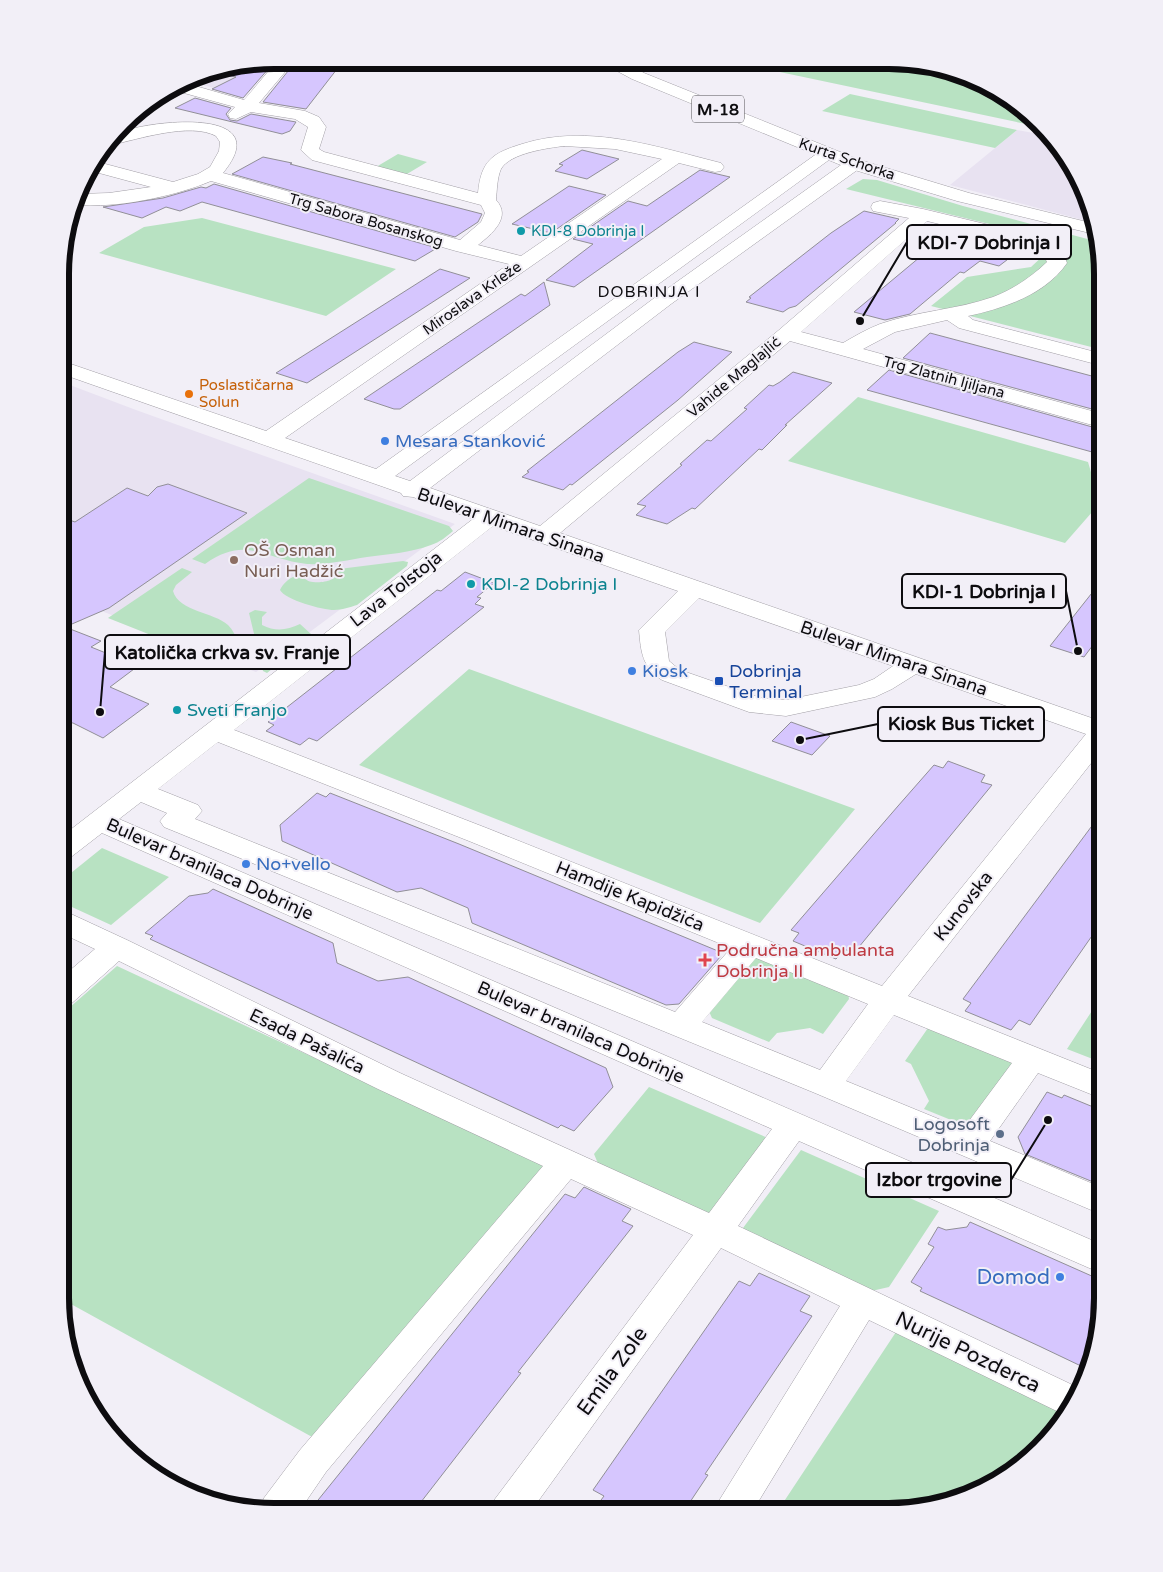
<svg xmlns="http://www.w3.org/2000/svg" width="1163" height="1572" font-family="'Varela Round',sans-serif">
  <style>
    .built { fill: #e8e2f1 }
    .green { fill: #b8e2c2 }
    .building { fill: #d6c6fe; stroke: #918f97 }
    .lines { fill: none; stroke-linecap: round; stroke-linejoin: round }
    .minor-casing { stroke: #a29fa6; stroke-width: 1 }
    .major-casing { stroke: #a29fa6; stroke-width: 1 }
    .minor { fill: #fff; fill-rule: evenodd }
    .major { fill: #fff; fill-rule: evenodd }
    .culture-dot { fill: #0f9aa8; stroke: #f2eff7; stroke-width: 2 }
    .food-dot { fill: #e8710a; stroke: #f2eff7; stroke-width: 2 }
    .shop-dot { fill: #3f7fe0; stroke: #f2eff7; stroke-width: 2 }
    .education-dot { fill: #8d6e63; stroke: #f2eff7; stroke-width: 2 }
    .transit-dot { fill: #1a4fb4; stroke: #f2eff7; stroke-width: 2 }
    .health-dot { fill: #e0444e; stroke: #f2eff7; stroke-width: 2 }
    .service-dot { fill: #5c6f8a; stroke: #f2eff7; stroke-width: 2 }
    .labels { text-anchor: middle; stroke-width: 4; stroke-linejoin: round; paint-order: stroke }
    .far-street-label { font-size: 15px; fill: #0d0c0f; stroke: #f2eff7 }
    .far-culture-label { font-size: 15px; fill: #0d838f; stroke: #f2eff7; text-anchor: start }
    .far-food-label { font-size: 15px; fill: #c56008; stroke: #f2eff7; text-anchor: start }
    .shield { fill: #f2eff7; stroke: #525055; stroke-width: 1 }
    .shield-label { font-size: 16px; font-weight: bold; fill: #0d0c0f }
    .far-quarter-label { font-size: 16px; letter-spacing: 1px; fill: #0d0c0f; stroke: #f2eff7 }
    .shop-label { font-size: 18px; fill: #366cbe; stroke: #f2eff7; text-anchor: start }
    .street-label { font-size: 18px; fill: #0d0c0f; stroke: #f2eff7 }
    .education-label { font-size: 18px; fill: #785e54; stroke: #f2eff7; text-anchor: start }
    .culture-label { font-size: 18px; fill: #0d838f; stroke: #f2eff7; text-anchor: start }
    .transit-label { font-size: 18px; fill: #164399; stroke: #f2eff7; text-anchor: start }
    .health-label { font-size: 18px; fill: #be3a42; stroke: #f2eff7; text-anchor: start }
    .service-label { font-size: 18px; fill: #4e5e75; stroke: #f2eff7; text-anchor: end }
    .near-shop-label { font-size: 21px; fill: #366cbe; stroke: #f2eff7; text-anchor: end }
    .near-street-label { font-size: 21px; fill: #0d0c0f; stroke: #f2eff7 }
    .rim { fill: none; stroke: #0d0c0f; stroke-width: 6 }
    .leader { fill: none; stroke: #0d0c0f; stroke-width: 2 }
    .callout-dot { fill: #0d0c0f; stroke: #f2eff7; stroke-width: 2 }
    .callout { fill: #f2eff7; stroke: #0d0c0f; stroke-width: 2 }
    .callout-label { font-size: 19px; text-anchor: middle; font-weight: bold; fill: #0d0c0f }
  </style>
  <rect width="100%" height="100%" fill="#f2eff7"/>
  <path class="built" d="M273,60L250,87L229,92L188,81L205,71Z
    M1017,130L1045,135L1081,179L1091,222L950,185Z
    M62,382L136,410L455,524L256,672L61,595Z"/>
  <path class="green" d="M728,61L875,62L984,84L1019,104L1032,120L1026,124Z
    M850,94L1017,130L995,148L822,111Z
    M398,154L427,162L407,174L376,167Z
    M863,179L877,180L963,206L1095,241L1103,274V350L931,306L967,277L1031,267L1059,241L846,189Z
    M202,218L396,269L326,316L99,253L144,227Z
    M858,397L1088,462L1100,503L1065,543L788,461Z
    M309,478L449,526L453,531C446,537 440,542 431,545C410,553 388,554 367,557C348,560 327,565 307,564C265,560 247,534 205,564L192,559Z
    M403,561L408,562L407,566L357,605C350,607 342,610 334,610C323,610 285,600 280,590C283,583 294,573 302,577C306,579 308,582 313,582C323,583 338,581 339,569Z
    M182,568L192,572L176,585L173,591C179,612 214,612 228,625C238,635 241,652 245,665L239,670L108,618Z
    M255,610L267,612L262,617V625C276,632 287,630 300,624L311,634L305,642L267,673L263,671L249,613Z
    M469,669L855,809L760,923L359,765Z
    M102,848L169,877L111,925L61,902V881Z
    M765,956L847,989L849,999L823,1034L810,1028L777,1033L769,1042L712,1018L707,1007L746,958Z
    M117,966L545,1165L314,1438L60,1298L61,1015Z
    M1103,994V1063L1067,1049Z
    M928,1028L1027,1062L978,1131L924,1109L929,1101L911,1064L905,1061Z
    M649,1087L768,1138L710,1216L599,1166L594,1154Z
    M801,1150L939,1211L889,1287L867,1292L740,1232Z
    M896,1332L1068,1415L1030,1459L984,1490L889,1512H777Z"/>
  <path class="building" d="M274,60H276L243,98L212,89L236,77L210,71Z
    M297,60H344L306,109L263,102Z
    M195,98L231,108L226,114L230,120L237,121L251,114L296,122L290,131L282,134L175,108Z
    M582,150L619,159L587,179L555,171L563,165L559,164Z
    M263,157L292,163L290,164L482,214L478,222L455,237L232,174Z
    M700,170L730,177L574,287L546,280L593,244L573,239L628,201L647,206Z
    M214,184L437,248L415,261L202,202L180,211L166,207L142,218L103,207L163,198L201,187L206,188Z
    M569,186L606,195L551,233L512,224Z
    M864,211L899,219L895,223H896L796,306L789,308L783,312L746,302L751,298L749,297L831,233Z
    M990,242L1020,250L999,266L980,261L964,273L960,272L910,314L885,320L854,312L920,257L929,259L937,253L947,256L955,250L973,255Z
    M440,269L470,278L307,383L276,373Z
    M544,282L550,305L400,409H394L364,399L521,294L525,296Z
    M930,333L1103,379V412L903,358Z
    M694,342L732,352L678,400L572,485L570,484L563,490L522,477L529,472L527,471L678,352Z
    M889,370L1103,430V455L867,390Z
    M793,372L832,383L785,425H787L762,450L759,449L695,509L692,508L667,524L636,515L646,506L637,504L682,465L680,464L707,440L711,441L747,409L744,408L769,385L773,386L780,382Z
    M168,484L247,513L109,608L65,627L101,641L91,647L138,666L110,687L149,704L103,738L73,723L61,721V517L75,522L127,488L148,496L157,487Z
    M465,572L494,583L477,597L481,598L475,604L484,607L317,741L309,738L300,745L266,731L274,725L268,722L437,590L441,591Z
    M1103,579V648L1093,645L1084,657L1050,646Z
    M791,722L830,736L812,755L772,741Z
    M948,761L985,775L981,782L992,785L854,953L844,949L836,959L793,941L799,933L791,930L898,806L934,765L943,768Z
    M317,793L326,797L330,793L459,844L718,951L716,954L721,956L679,1004L666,1005L472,923L468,908L421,888L397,892L282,841L280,825Z
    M1103,811V920L1030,1025L1019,1020L1011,1030L965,1011L971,1003L963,999Z
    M213,889L333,943L337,963L378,981L408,977L606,1068L613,1087L574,1131L561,1125L558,1128L150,939L153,936L145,933L189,896L208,893Z
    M1047,1092L1062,1098L1064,1095L1103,1111V1186L1025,1154L1018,1137Z
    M584,1187L631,1209L622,1221L633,1226L518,1372L521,1373L414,1511L310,1510L565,1194L575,1198Z
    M970,1222L1103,1281V1312L1092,1365L1083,1362L1081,1366L1039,1346L920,1291L922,1288L911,1282L934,1247L928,1244L938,1227L946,1230L967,1227Z
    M759,1273L810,1296L800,1311L812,1316L705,1474L708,1475L684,1511H593L604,1496L593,1490L616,1457L739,1281L750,1286Z"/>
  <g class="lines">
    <g class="minor-casing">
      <path id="minor" d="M278,60H295L259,103L305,111L319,117L326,127L319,149L324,152L478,193C481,160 493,153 522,144C588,123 657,147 721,163L724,167L721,171L715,172L679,163L285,438L376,469L822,150L828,149L834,150L837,154L395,476L410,481L657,296L848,160L854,159L860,160L863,164L860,168L671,304L430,488L540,526L779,330L909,218L873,211L871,207L873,203L880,201L923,209L1043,238C1054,243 1063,251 1067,263C1045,295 1004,308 968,316L973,320L1103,354V366L959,328L947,320L895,332L863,349L1103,414V428L790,341L560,533L1103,722V748L908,996L1103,1074V1099L1038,1073L990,1141L1103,1188V1215L815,1093L164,827L160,821L167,813L141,802L119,819L1103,1245V1274L799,1141L738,1226L1081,1389L1067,1416L869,1320L752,1512H712L840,1306L721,1248L531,1511H490L495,1499L693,1235L571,1179L326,1472L300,1510H259L264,1498L300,1450L543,1166L378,1089L119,961L72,1003L61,1005V978L95,949L61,933V911L71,914L127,940L400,1073L709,1213L772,1129L102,833L71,857L61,860V837L473,519L413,497L403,496L401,493L62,374V361L266,431L509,264L456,251L211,181C173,197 117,208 76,205L79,194L109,193L151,187L88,170L94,161L173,182L198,174L210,167L219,151L220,142L216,136C190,122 139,139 111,145L107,144C110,141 114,135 118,133C150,120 278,106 223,173L460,240L481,222L485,213L481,205L312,160L301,150L308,127L295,119L251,112L236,119L230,118L228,114L235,107L173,90L185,83L244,100ZM564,146L615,149L662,159L521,256L478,245C492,234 512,217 496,200C497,190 497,178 501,169C510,153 548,148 564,146ZM927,221L1030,246L1043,254L1047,262C1031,277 1014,289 993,297C956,310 917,311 880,324C867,329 855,336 843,343L801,332ZM493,526L678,591L639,630C641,652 642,667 662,680L749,712L786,716L875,697L892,689L916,674L1086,734L882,986L489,829L234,730ZM699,598L893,666L874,679L859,685L786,700L761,698L680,670L669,661L665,632ZM218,742L469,841L731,948L675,1012L195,819L202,811L198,805L158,789ZM756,958L868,1004L820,1070L702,1022ZM894,1015L1012,1063L963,1129L846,1081Z"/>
    </g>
    <g class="major-casing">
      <path id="major" d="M602,61H622L644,73L860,160L969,193L1091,223L1094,234L957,201L848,168L632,79L604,64Z"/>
    </g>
    <use href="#minor" class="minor"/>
    <use href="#major" class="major"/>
  </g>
  <g class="culture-dot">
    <circle cx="521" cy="231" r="5"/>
    <circle cx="471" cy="584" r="5"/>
    <circle cx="177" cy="710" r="5"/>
  </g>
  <circle class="food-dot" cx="189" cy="394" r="5"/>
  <g class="shop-dot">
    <circle cx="385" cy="441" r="5"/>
    <circle cx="632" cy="671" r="5"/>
    <circle cx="246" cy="864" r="5"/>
    <circle cx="1060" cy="1277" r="5"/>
  </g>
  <circle class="education-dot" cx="234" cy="560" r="5"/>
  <rect class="transit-dot" x="714" y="676" width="10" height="10" rx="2.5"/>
  <path class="health-dot" d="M702.5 952.5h5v5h5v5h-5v5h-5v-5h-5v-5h5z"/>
  <circle class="service-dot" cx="1000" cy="1134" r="5"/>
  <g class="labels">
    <g class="far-street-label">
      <text transform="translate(847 159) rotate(19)" y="5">Kurta Schorka</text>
      <text transform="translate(366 220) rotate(16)" y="5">Trg Sabora Bosanskog</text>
      <text transform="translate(472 298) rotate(-35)" y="5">Miroslava Krleže</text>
      <text transform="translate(734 377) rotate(-40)" y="5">Vahide Maglajlić</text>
      <text transform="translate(944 377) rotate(15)" y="5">Trg Zlatnih ljiljana</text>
    </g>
    <g class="far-culture-label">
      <text x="531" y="236">KDI-8 Dobrinja I</text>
    </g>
    <g class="far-food-label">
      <text x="199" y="390">Poslastičarna<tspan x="199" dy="17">Solun</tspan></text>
    </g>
    <rect class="shield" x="692" y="95.5" width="52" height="27" rx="4"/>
    <g class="shield-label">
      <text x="718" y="115">M-18</text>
    </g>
    <g class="far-quarter-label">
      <text x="649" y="297">DOBRINJA I</text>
    </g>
    <g class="shop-label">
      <text x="395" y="447">Mesara Stanković</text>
      <text x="642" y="677">Kiosk</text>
      <text x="256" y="870">No+vello</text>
    </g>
    <g class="street-label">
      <text transform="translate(511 525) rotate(19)" y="6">Bulevar Mimara Sinana</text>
      <text transform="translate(396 589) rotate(-38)" y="6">Lava Tolstoja</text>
      <text transform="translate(894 658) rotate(19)" y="6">Bulevar Mimara Sinana</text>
      <text transform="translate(210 869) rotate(24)" y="6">Bulevar branilaca Dobrinje</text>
      <text transform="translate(630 896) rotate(22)" y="6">Hamdije Kapidžića</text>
      <text transform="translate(963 906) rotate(-52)" y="6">Kunovska</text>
      <text transform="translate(581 1032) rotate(24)" y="6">Bulevar branilaca Dobrinje</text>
      <text transform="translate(307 1041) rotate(26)" y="6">Esada Pašalića</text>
    </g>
    <g class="education-label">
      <text x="244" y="556">OŠ Osman<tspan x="244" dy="21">Nuri Hadžić</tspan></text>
    </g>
    <g class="culture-label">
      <text x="481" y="590">KDI-2 Dobrinja I</text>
      <text x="187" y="716">Sveti Franjo</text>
    </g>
    <g class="transit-label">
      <text x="729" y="677">Dobrinja<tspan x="729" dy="21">Terminal</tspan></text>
    </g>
    <g class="health-label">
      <text x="716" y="956">Područna ambulanta<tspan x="716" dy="21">Dobrinja II</tspan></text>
    </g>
    <g class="service-label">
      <text x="990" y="1130">Logosoft<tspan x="990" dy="21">Dobrinja</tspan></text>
    </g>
    <g class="near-shop-label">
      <text x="1050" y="1284">Domod</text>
    </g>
    <g class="near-street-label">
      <text transform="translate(968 1352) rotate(26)" y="7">Nurije Pozderca</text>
      <text transform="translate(612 1371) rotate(-54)" y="7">Emila Zole</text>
    </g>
  </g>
  <path d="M0 0H1163V1572H0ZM274 69H889A205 205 0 0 1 1094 274V1298A205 205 0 0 1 889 1503H274A205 205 0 0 1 69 1298V274A205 205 0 0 1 274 69Z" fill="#f2eff7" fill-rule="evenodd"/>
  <path class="rim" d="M274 69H889A205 205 0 0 1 1094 274V1298A205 205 0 0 1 889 1503H274A205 205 0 0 1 69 1298V274A205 205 0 0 1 274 69Z"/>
  <path class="leader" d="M860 321L907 242M1078 651L1066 591M100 712L105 652M800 740L878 724M1048 1120L1011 1180"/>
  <g class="callout-dot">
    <circle cx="860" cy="321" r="5"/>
    <circle cx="1078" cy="651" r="5"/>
    <circle cx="100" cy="712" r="5"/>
    <circle cx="800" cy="740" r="5"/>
    <circle cx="1048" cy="1120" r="5"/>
  </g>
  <g class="callout">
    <rect x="907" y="225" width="164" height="34" rx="5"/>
    <rect x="902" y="574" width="164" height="34" rx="5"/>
    <rect x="105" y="635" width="245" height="34" rx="5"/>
    <rect x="878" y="707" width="166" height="34" rx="5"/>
    <rect x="866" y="1163" width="145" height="34" rx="5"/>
  </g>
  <g class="callout-label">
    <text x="989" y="249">KDI-7 Dobrinja I</text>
    <text x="984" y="598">KDI-1 Dobrinja I</text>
    <text x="227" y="659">Katolička crkva sv. Franje</text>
    <text x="961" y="730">Kiosk Bus Ticket</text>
    <text x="939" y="1186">Izbor trgovine</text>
  </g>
</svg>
